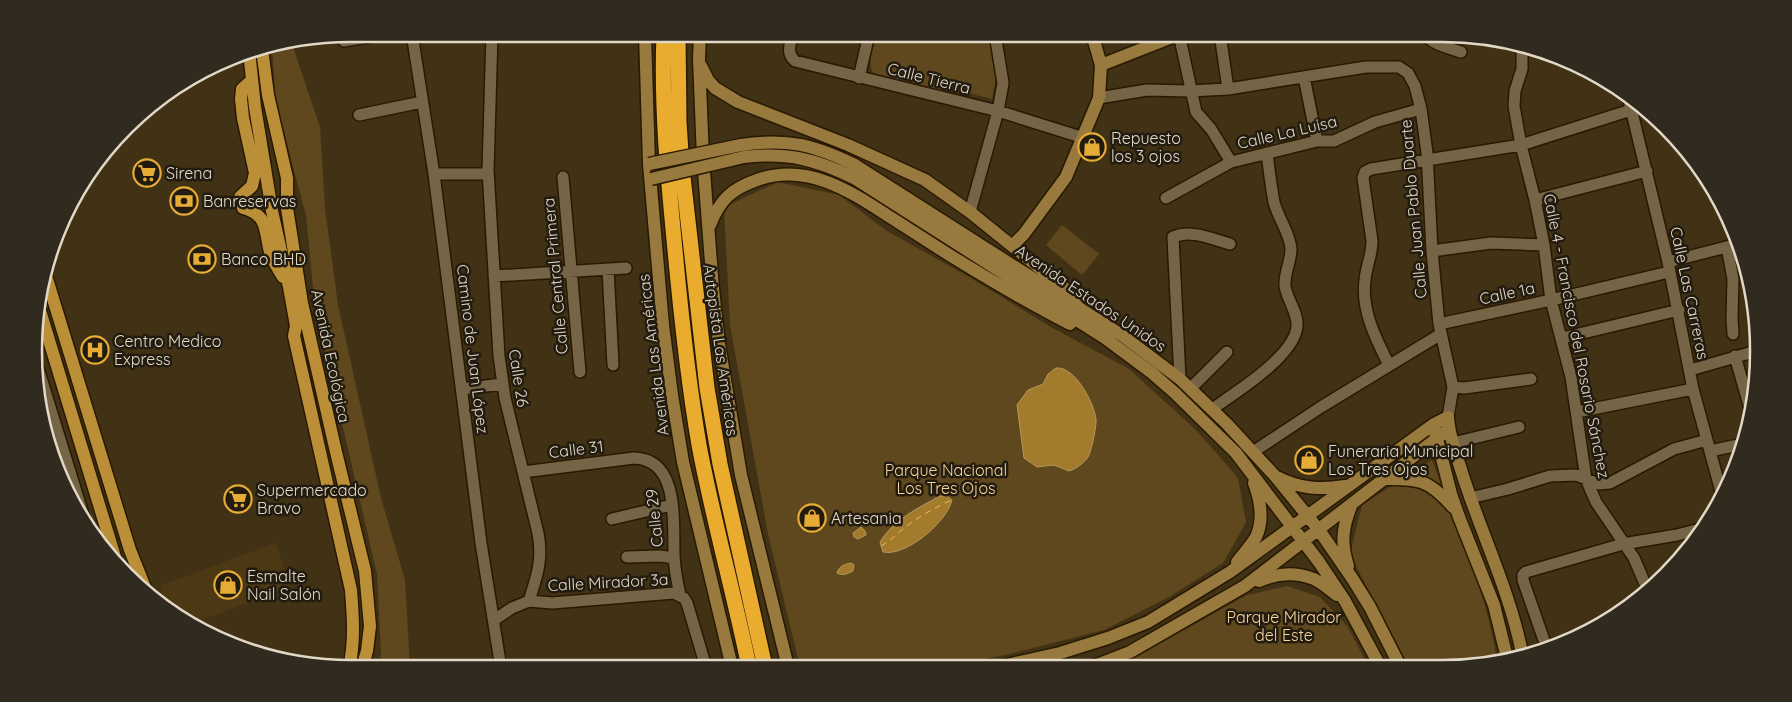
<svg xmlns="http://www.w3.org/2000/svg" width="1792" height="702" font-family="Quicksand,sans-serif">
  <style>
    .built { fill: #4c3813 }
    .green { fill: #5f481e }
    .water { fill: #a37b2d; stroke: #b6975b }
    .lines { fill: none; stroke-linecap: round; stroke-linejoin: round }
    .ferry { stroke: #f3bb52; stroke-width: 1; stroke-dasharray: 6 5; stroke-linecap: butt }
    .street-casing { stroke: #281900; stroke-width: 14 }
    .secondary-casing { stroke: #281900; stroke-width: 15 }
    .primary-casing { stroke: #281900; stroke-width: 15 }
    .highway-casing { stroke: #281900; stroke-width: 18 }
    .street { stroke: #756446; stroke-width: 11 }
    .secondary { stroke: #987a3f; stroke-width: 12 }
    .primary { stroke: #bb8f38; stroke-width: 12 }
    .highway { stroke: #e9ac2f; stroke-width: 15 }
    .secondary-bridge-casing { stroke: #281900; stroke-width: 15; stroke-linecap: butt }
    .secondary-bridge { stroke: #987a3f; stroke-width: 12 }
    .labels { text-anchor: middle; stroke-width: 5; stroke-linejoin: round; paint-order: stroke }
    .street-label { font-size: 16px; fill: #e2d8c7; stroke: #221b0f }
    .poi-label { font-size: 16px; fill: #e2d8c7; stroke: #221b0f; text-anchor: start }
    .park-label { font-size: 16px; fill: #f7d69d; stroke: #221b0f }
    .rim { fill: none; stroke: #e2d8c7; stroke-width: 2.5 }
  </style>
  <rect width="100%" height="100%" fill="#423215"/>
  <path class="built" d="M275,543L291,586L197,622L168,608L160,586Z"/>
  <path class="green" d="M877,34H991L995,54L992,55L996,77L992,99L944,87L943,91L877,76C864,68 874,46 877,34Z
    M292,44L320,127L325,209L338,305L381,498L405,580L410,668H379L381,654L377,574L323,341L313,286L306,215L276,103L272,47Z
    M778,182L839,195L887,231L969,277L1049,326L1129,369L1196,430L1238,478L1246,522L1223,563L1169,597L1104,630L1009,654L948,667H800L768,534L730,325L724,207Z
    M1062,225L1099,254L1082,275L1046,245Z
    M1432,460C1456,525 1487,592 1497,661L1483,665L1407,666L1350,554L1362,505Z
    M1287,586L1320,597L1348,627L1368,666H1120L1247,595Z"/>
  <path class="water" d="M1056,368C1075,366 1094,403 1096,419C1097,425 1091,453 1088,457C1084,463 1076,469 1069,471L1054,465L1037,467L1024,458L1017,405L1028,390L1043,384L1048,374Z
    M940,496H947L952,500C947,522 906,557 883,552L880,542C893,520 918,508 940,496Z
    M861,527L865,531L866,535L858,539L854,537L853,533Z
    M851,563L854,565L853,571C847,574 843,576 837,573C839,566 845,564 851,563Z"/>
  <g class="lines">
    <path class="ferry" d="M881,546C890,541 896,535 903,529C917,518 935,507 952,500"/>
    <g class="street-casing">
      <path id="street" d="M412,34L434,174L481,543L501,668
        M492,34L488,170L499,356L505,398L538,533C543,560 537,576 529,601
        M793,34C790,45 786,53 795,61L998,111L1084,138
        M1179,34L1196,112L1211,129L1231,162
        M1220,34L1228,89
        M1425,34C1432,45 1450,48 1461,52
        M344,41L385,34
        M1522,44V69L1515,91L1514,106L1521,145L1535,200L1544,245L1551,300L1571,377L1586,479L1596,502L1634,558L1648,591
        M1304,77L1317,141
        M859,78L869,34
        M1628,96L1668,262L1693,389L1722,495
        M1099,98L1147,90L1190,91L1228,89L1366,67H1399L1408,73L1415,86L1421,109L1427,153L1432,251L1439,324L1453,387L1448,417
        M359,115L422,102
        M434,174H488
        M563,177L580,372
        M1166,198L1231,162L1317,141H1334L1375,122L1421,109
        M1535,200L1647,171
        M970,212L998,111L1003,83L995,34
        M1727,247L1733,279L1732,318L1733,334
        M1432,251L1491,243L1544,245
        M1668,262L1734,245
        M608,269L613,365
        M494,276L626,268
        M1439,324L1551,300L1669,272
        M1562,338L1679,310
        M1735,356L1749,405
        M1389,365C1376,339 1361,310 1365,280C1366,267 1372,255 1372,241L1363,178L1365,172L1371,169L1521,145L1631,110
        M38,368L86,524
        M1690,370L1753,352
        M1180,379L1173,237C1191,229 1212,239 1230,244
        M1453,387L1464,388L1531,379
        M462,389L502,384
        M1190,389L1227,352
        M1212,409C1235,393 1295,356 1297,326C1298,312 1287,300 1285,286C1284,274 1291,261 1291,249C1290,233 1278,218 1274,202C1271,186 1269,169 1267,153
        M1577,412L1693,389
        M1453,443L1519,427
        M1710,451L1743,444
        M1253,452L1321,407L1441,334
        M523,472L634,458C679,459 673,520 674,553C674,567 677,581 680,595
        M1470,498L1508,489L1550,476L1576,475L1599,484L1610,483L1674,449L1707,440
        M612,519L672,505
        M627,557L660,556L674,558
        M494,620L512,608L529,601L552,603L674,593L684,598L687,603L706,667
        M1546,646L1523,580V575L1526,572L1623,544L1677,535L1700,529"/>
    </g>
    <g class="secondary-casing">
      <path id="secondary" d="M645,34L649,164L663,325L672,395L683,462L732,667
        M700,34L699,59L703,158L713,289L719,344L741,475L788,667
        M1101,65L1180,34
        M701,66L708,80L715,88L738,102L848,145L925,180L970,212L1078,299
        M741,145C788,138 814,145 855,165L1123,336L1180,379L1227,424L1275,476L1319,530L1352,578L1370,607L1400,666
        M744,157C787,152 815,159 854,178L1105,338L1152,373L1175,393L1236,453L1319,562L1345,601L1380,666
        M710,225C720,200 731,189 757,180C807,162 850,191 890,217C910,230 931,243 951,256C990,280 1029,303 1070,324
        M1013,245L1024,234L1066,177L1099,98L1101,65L1092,34
        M1435,431L1451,494L1459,517L1494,605L1507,658
        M1277,477C1300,489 1321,490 1345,486
        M1383,479C1419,478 1429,480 1453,507
        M1237,562C1243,554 1251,546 1256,537C1264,520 1260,499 1254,483
        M1348,566C1341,543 1342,529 1351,506
        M1259,581C1277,573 1296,572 1314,579C1322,583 1330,590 1337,595
        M1094,666L1130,652L1245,586L1449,429
        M998,667L1060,653L1108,638L1148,622L1230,572L1434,424L1448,417C1449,437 1457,456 1463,476C1482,535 1510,592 1522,653"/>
    </g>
    <g class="primary-casing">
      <path id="primary" d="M262,49L268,95L287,178V208L302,303L336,452L365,571L370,626L367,651L362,668
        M249,51L255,107L272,211L289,287L296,326L294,336L351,590C353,616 355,642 349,668
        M240,197L252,186L255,173L243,118L241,99L242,89L252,80
        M243,208C270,215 264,233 271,256C274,263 279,270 283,277
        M47,279L130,550L146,590
        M38,304L115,557"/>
    </g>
    <g class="highway-casing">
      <path id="highway" d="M664,34C661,106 668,178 675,250C681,315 688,380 699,445C713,520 734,593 749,667
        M678,34L679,122L682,168L707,388L720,464L765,667"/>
    </g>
    <use href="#street" class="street"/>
    <use href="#secondary" class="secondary"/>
    <use href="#primary" class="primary"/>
    <use href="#highway" class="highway"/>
    <g class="secondary-bridge-casing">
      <path id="secondary-bridge" d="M649,164L741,145
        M651,179L744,157"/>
    </g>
    <use href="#secondary-bridge" class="secondary-bridge"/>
  </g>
  <defs>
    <g id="shop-ring" transform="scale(1.4375)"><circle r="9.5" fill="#221b0f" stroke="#e7ac36" stroke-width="1.5"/><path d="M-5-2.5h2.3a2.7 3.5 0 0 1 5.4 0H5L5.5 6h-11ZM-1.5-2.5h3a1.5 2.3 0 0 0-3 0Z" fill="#e7ac36"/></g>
    <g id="supermarket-ring" transform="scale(1.4375)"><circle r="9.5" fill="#221b0f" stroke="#e7ac36" stroke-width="1.5"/><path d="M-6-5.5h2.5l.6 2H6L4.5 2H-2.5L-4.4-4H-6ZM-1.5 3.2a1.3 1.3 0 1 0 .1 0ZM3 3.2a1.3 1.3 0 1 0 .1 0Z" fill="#e7ac36"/></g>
    <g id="bank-ring" transform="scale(1.4375)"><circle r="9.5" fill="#221b0f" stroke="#e7ac36" stroke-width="1.5"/><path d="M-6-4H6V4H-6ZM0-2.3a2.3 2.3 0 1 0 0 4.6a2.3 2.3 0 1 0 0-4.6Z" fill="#e7ac36"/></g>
    <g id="hospital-ring" transform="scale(1.4375)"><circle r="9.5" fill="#221b0f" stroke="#e7ac36" stroke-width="1.5"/><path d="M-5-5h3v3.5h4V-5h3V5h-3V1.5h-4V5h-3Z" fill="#e7ac36"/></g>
  </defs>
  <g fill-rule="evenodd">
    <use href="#shop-ring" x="1092" y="147"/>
    <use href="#supermarket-ring" x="147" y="173"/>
    <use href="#bank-ring" x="184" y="201"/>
    <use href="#bank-ring" x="202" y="259"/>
    <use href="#hospital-ring" x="95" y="350"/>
    <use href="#shop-ring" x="1309" y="460"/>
    <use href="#supermarket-ring" x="238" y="499"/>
    <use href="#shop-ring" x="812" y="518"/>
    <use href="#shop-ring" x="228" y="585"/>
  </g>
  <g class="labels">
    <g class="street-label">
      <text transform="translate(929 78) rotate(14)" y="6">Calle Tierra</text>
      <text transform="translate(1287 132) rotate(-13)" y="6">Calle La Luisa</text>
      <text transform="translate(1413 209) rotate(-95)" y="6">Calle Juan Pablo Duarte</text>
      <text transform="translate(555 276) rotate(-95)" y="6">Calle Central Primera</text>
      <text transform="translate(1507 293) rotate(-12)" y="6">Calle 1a</text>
      <text transform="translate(1690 293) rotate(78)" y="6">Calle Las Carreras</text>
      <text transform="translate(1091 298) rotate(34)" y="6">Avenida Estados Unidos</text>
      <text transform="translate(1577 336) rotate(79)" y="6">Calle 4 - Francisco del Rosario Sánchez</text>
      <text transform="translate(473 349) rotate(83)" y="6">Camino de Juan López</text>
      <text transform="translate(721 350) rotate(82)" y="6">Autopista Las Américas</text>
      <text transform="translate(653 355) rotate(-97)" y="6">Avenida Las Américas</text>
      <text transform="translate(331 356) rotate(78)" y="6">Avenida Ecológica</text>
      <text transform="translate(519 378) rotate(81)" y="6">Calle 26</text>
      <text transform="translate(576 449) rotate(-7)" y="6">Calle 31</text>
      <text transform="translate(654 518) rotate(-96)" y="6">Calle 29</text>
      <text transform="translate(608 582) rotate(-3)" y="6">Calle Mirador 3a</text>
    </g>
    <g class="poi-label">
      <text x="1111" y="144">Repuesto<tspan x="1111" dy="18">los 3 ojos</tspan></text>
      <text x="166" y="179">Sirena</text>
      <text x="203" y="207">Banreservas</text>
      <text x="221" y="265">Banco BHD</text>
      <text x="114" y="347">Centro Medico<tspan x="114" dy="18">Express</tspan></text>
      <text x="1328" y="457">Funeraria Municipal<tspan x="1328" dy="18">Los Tres Ojos</tspan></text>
      <text x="257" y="496">Supermercado<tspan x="257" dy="18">Bravo</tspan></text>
      <text x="831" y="524">Artesania</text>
      <text x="247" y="582">Esmalte<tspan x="247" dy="18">Nail Salón</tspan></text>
    </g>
    <g class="park-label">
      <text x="946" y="476">Parque Nacional<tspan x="946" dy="18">Los Tres Ojos</tspan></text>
      <text x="1284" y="623">Parque Mirador<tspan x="1284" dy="18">del Este</tspan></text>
    </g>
  </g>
  <path d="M0 0H1792V702H0ZM350 42H1442A308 308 0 0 1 1750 350V352A308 308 0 0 1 1442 660H350A308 308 0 0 1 42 352V350A308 308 0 0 1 350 42Z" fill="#312a1e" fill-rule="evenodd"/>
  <path class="rim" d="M350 42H1442A308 308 0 0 1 1750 350V352A308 308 0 0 1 1442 660H350A308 308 0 0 1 42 352V350A308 308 0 0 1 350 42Z"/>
</svg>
